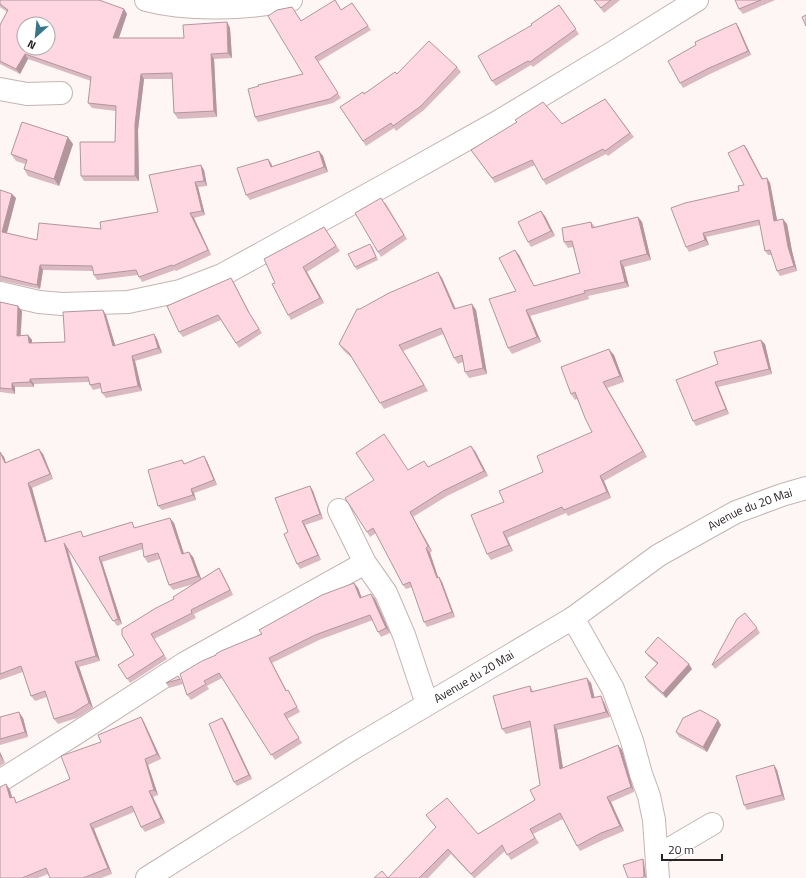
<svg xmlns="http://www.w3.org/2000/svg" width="806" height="878" font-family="'Titillium Web',sans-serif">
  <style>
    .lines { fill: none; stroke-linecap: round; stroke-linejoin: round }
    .street-casing { stroke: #c2b6b3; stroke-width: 24 }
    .secondary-casing { stroke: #c2b6b3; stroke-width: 24 }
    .street { stroke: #fff; stroke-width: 22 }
    .secondary { stroke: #fff; stroke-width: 22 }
    .wall { fill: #dab9c2 }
    .shaded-wall { fill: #b2969e }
    .building { fill: #fed7e2; stroke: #b2969e; fill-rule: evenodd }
    .labels { text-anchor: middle; stroke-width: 4; stroke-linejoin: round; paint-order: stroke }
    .street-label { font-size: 12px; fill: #292423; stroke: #fff }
  </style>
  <rect width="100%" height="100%" fill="#fef6f4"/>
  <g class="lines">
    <g class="street-casing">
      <path id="street" d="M146,0C187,11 249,9 291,0
        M0,89L27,94L61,93
        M0,293L39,302L62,304L128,302L180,291L222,275L387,184L501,120L612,53L697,0
        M339,510L365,563L386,593L404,635L427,704
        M573,618L613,689L632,741L641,774L649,796L654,820L658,878
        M0,781L75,734L185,663L365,563
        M657,856L712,824"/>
    </g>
    <g class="secondary-casing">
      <g id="secondary">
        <path id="s1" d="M147,878L352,749L573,618L659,555L736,512L782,495L806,488"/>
      </g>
    </g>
    <use href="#street" class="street"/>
    <use href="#secondary" class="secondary"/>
  </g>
  <path class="wall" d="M0,0L124,9L127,14L119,38H184L227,22L230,28L232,58L214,59L217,117L178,119L174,113L172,79H144L138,130L139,181H84L81,176L115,142L116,111L92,108L88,103L91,81L28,59L20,74L0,64V25L7,12L0,7Z
    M594,0H620L604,13Z
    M735,0H775L743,14L739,9Z
    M352,3L371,30L318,62L341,98L333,103L258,122L255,117L259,86L303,74L292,7L301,21L341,10Z
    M559,5L579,34L533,67L531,65L496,86L492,81L532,25Z
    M736,23L739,28L751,55L710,74L683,88L680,83Z
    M457,67L461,72L424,110L396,131L394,128L366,146L340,107L397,74Z
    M605,99L634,137L608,156L606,154L546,185L543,180L535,165L495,183L471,150L562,124Z
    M73,144L59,186L28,176L24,169L25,164L16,161L11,154Z
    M744,145L747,149L763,179L767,178L770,183L777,220L787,224L792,251L797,271L780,276L777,271L772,255H768L765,251L760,225L706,237L709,245L689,252L686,247L739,191L744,185Z
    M319,151L323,156L328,172L250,200L246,195L271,163L272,167Z
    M204,170L207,186L198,187L205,215L194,218L211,255L176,271L175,270L142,282L138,275L97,280L94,275L93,271L43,270L40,289L2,281H0V190L16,198L7,233L37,240L101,229L158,212Z
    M385,202L407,239L381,257L378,252Z
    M545,216L555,236L531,247L528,242Z
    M638,217L642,222L651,260L624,267L629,287L588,296L589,299L530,316L541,342L512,354L508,348L516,291L519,255L534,286L580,273L573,247L568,248L564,242L591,222L595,227Z
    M324,227L340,251L307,272L324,303L291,320L288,315L275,283Z
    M372,246L378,260L357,270L355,267Z
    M442,278L456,309L476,310L487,374L469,378L465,372L463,362L458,364L454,358L443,334L403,351L428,391L384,409L352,358L343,350L339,344L360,309Z
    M234,283L251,316L262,333L239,348L221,320L183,337L179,332Z
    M0,302L22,311L21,335H28L32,340V343L65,342L106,315L115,346L154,334L157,339L162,353L135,361L142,391L106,398L102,393L101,388L93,390L90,385L89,382L34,384V387H15V394L0,392Z
    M765,344L772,374L718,387L729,414L696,426L693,421L718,364Z
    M614,355L624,382L607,388L647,457L604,481L611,498L568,516L566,513L507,538L513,551L491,560L487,554L504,502L543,472L592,432L577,399L575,400L571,394Z
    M475,451L488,476L447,496L413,517L432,551L430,553L438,577H439L442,582L455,617L427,627L424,622L412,587L406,589L403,585L376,533L370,537L367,532L408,470L428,467Z
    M0,452L4,457L6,463L43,454L53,479L32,488L47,542L85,537L136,528L174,523L184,554L193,557L201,579L219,568L222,573L233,595L194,614L196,618L154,639L167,659L130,683L118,665L134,655L174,599L194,584L173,590L169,585L160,559L148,563L144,557L143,549L102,562L122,624L117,626L68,549L100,661L79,667L93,708L77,718L58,724L54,719L47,697L35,701L31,696L23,672L0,680Z
    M182,460L185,464L207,461L217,485L194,493L196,500L162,510L158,506Z
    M310,486L313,491L323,519L305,525L321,560L300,569L297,564L288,532Z
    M354,583L358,588L361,598L375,599L390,633L381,637L378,632L373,620L319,640L272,663L287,691L288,690L291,695L300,712L287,719L302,743L275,760L222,678L207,686L209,689L191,700L187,695L183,684L169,688L166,683L178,676L183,683L216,655L262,634Z
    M757,628L760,633L715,669L712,665Z
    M645,652L692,669L666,698L648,682L645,677L657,664L648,656Z
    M591,683L594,698L604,702L610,717L557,730L563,768L618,745L622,750L634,792L611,802L624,831L605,839L580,851L577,846L563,819L533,834L539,843L511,860L505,851L475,878H474L451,854L428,878H374H388L436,827L426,815L478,834L535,800L540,785L531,727L506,734L502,729L530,686L533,691Z
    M0,717L23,718L28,737L0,745Z
    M141,717L144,722L161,759L148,765L158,795L153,797L165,823L145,832L141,827L134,812L94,829L112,874L101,878H50L48,874L38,878H0L6,784L10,790L12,798L14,797L17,803L70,779L101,742Z
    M222,718L225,722L252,779L237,786L234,782Z
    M718,720L721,725L707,752L679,737L676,732Z
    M0,752L5,763L0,766Z
    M774,765L777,770L785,800L747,810L744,805Z"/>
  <path class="shaded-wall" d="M124,9L127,14L117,43L113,38Z
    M227,22L230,28L232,58L228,53Z
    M736,23L739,28L751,55L748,51Z
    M25,54L28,59L20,74L16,69Z
    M211,54L214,59L217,117L214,111Z
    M141,74L144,79L138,130L139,181L135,176V124Z
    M68,137L73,144L59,186L54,179Z
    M744,145L747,149L765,184L762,179Z
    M319,151L323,156L328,172L324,167Z
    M268,159L271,163L274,172L271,167Z
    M201,165L204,170L207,186L204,181Z
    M767,178L770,183L778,225L774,221Z
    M195,182L198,187L205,215L202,211Z
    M12,194L16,198L6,236L2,232Z
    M541,211L545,216L555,236L551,231Z
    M190,213L194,218L211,255L208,250Z
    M638,217L642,222L651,260L647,254Z
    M783,219L787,224L792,251L797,271L794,266L788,247Z
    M703,233L706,237L709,245L705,240Z
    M515,250L519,255L537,292L534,286Z
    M620,261L624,267L629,287L625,282Z
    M40,265L43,270L40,289L37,285Z
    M303,267L307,272L324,303L320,298Z
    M438,272L442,278L458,315L454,309Z
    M231,278L234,283L251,316L262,333L248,311Z
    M472,304L476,310L487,374L483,368Z
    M18,306L22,311L20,340L17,336Z
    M103,310L106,315L117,351L113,346Z
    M526,310L530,316L541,342L537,337Z
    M154,334L157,339L162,353L158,348Z
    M28,335L32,340V348L29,343Z
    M761,340L765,344L772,374L769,369Z
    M399,345L403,351L428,391L424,385Z
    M609,349L614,355L624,382L620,376Z
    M132,356L135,361L142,391L138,386Z
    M30,379L34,384V387L30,382Z
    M603,382L607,388L647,457L643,451Z
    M715,382L718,387L729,414L726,409Z
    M12,383L15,387V394L12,389Z
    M471,446L475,451L488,476L484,471Z
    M39,449L43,454L53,479L50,474Z
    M0,452L4,457L8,469L5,463Z
    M204,456L207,461L217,485L214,480Z
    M600,476L604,481L611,498L607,492Z
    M28,483L32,488L48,547L45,542Z
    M310,486L313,491L323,519L320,514Z
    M191,489L194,493L196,500L193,495Z
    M410,512L413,517L432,551L428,546Z
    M170,518L174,523L186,560L182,554Z
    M302,521L305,525L321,560L318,555Z
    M503,532L507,538L513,551L509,545Z
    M64,543L67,548L100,661L96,656Z
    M426,548L430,553L440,583L437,578Z
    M189,552L193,557L202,581L198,576Z
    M99,557L102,562L122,624L118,619Z
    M219,568L222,573L233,595L230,590Z
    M439,577L442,582L455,617L452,612Z
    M354,583L358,588L364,603L360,598Z
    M371,594L375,599L390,633L386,628Z
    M269,658L272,663L289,696L286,691Z
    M75,662L79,667L93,708L89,703Z
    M689,664L692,669L666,698L663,693Z
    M587,678L591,683L596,703L592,698Z
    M601,696L604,702L610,717L606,712Z
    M19,712L23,718L28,737L25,732Z
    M141,717L144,722L161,759L157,754Z
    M222,718L225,722L252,779L249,775Z
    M718,720L721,725L707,752L703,747Z
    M554,725L557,730L564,775L560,769Z
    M618,745L622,750L634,792L631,787Z
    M0,752L5,763L1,757L0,755Z
    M145,759L148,765L158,795L154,790Z
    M774,765L777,770L785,800L782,795Z
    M6,784L10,790L14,804L10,798Z
    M149,791L153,797L165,823L161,818Z
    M607,797L611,802L624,831L620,826Z
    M90,824L94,829L112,874L108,868Z
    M643,859L644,861L646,878L644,877Z"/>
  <path class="building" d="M0,0H99L124,9L113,38H184L183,25L227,22L228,53L211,54L214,111L174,113L172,73L141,74L135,124V176H81L80,142H115L116,106L88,103L91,77L25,54L16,69L0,61V25L8,10L0,4ZM24,24H48V48H24Z
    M335,0L341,10L352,3L368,26L315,57L338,93L330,99L255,117L248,89L259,86L258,85L303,74L268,16L277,10L292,7L301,21Z
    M594,0H611L601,8Z
    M735,0H761L739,9Z
    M559,5L576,29L530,62L528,61L492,81L478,56L532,25L531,24Z
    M806,15V26L802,17Z
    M736,23L748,51L707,69L680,83L668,61L696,45L695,42Z
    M429,41L457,67L421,106L393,126L391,123L363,141L340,107L363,92L364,94L395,72L397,74Z
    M605,99L630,133L605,151L603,149L543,180L532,160L492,178L471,150L517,122L515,120L543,102L562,124Z
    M22,122L68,137L54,179L24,169L27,160L11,154Z
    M744,145L762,179L767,178L774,221L783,219L788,247L794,266L777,271L770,250L765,251L759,220L703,233L705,240L686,247L671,208L685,203L739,191L738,186L744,185L728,153Z
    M319,151L324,167L246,195L237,168L268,159L271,167Z
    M201,165L204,181L195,182L202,211L190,213L208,250L173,266L172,265L139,277L136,270L94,275L92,266L40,265L37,285L0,276V190L12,194L2,232L37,240L39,223L101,229L100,222L158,212L149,175Z
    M381,198L404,235L378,252L355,213Z
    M541,211L551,231L528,242L518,222Z
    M638,217L647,254L620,261L625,282L584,291L585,293L526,310L537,337L508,348L489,299L516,291L499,258L515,250L534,286L580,273L572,241L564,242L562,228L591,222L592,228Z
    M324,227L336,246L303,267L320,298L288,315L272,284L275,283L264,259Z
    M370,244L376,257L355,267L348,254Z
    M438,272L454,309L472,304L483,368L465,372L462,355L454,358L441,328L399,345L424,385L380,403L349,353L339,344L357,309H360L389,293Z
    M231,278L248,311L259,329L236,343L218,315L179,332L167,306Z
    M0,302L18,306L17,336L28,335L29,343L65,342L63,312L103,310L113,346L154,334L158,348L132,356L138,386L102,393L100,383L90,385L88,377L30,379V382L12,383V389L0,388Z
    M761,340L769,369L715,382L726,409L693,421L676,380L718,364L714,352Z
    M609,349L620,376L603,382L643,451L600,476L607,492L564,510L562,507L503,532L509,545L487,554L471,515L504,502L499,491L543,472L537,456L592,432L585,418L575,392L571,394L561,367Z
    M384,434L408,470L424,461L428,467L471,446L484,471L443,491L410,512L428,546L426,548L437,578L439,577L452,612L424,622L410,582L403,585L373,528L367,532L345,498L374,480L356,453Z
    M39,449L50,474L28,483L45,542L81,531L83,537L132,522L134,528L170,518L182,554L189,552L198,576L169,585L158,553L144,557L142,543L99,557L118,619L113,621L64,543L96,656L75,662L89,703L73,713L54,719L45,691L31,696L21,666L0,674V452L5,463Z
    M204,456L214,480L191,489L193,495L158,506L148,470L182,460L184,464Z
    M310,486L320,514L302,521L318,555L297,564L284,534L288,532L275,498Z
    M219,568L230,590L191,610L192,613L151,634L164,655L127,679L118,665L134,655L122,635V629L156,608L174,599L173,597Z
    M354,583L360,598L371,594L386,628L378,632L370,615L315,635L269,658L286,691L288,690L297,707L284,714L299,738L271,755L219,673L204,681L206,684L187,695L180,674L202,661L216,655V654L221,651L262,634L259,630L322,595Z
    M745,613L757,628L712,665L737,619Z
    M658,637L689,664L663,693L645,677L658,663L645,652Z
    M178,676L180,679L166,683Z
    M587,678L592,698L601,696L606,712L554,725L560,769L618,745L631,787L607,797L620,826L601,833L577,846L560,813L530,829L535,838L507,855L502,845L471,874L448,849L419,878H374L382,871L388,878L436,827L426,815L447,798L478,834L535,800L530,790L540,785L530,721L502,729L493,696L530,686L531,692Z
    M700,710L718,720L703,747L676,732L683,718Z
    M19,712L25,732L0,739V717Z
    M141,717L157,754L145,759L154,790L149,791L161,818L141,827L132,806L90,824L108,868L83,878H50L46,868L22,878H0V787L6,784L10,798L14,797L16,803L70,779L61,756L101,742L98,735Z
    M222,718L249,775L234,782L209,724Z
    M774,765L782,795L744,805L736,776Z
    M643,859L644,877L640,878H628L623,865Z"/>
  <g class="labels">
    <g class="street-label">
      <text dy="4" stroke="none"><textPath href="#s1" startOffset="708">Avenue du 20 Mai</textPath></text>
      <text dy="4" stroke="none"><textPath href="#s1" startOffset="384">Avenue du 20 Mai</textPath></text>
    </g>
  </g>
  <g transform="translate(36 36) rotate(207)"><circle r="19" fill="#ffffff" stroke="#a9a7a7"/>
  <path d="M0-3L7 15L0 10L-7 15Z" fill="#36758a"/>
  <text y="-6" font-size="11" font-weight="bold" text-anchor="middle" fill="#292423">N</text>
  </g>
  <path d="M662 854v6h60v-6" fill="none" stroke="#292423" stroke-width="2"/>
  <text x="668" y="854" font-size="12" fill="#292423" stroke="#ffffff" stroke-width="3" paint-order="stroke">20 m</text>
</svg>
